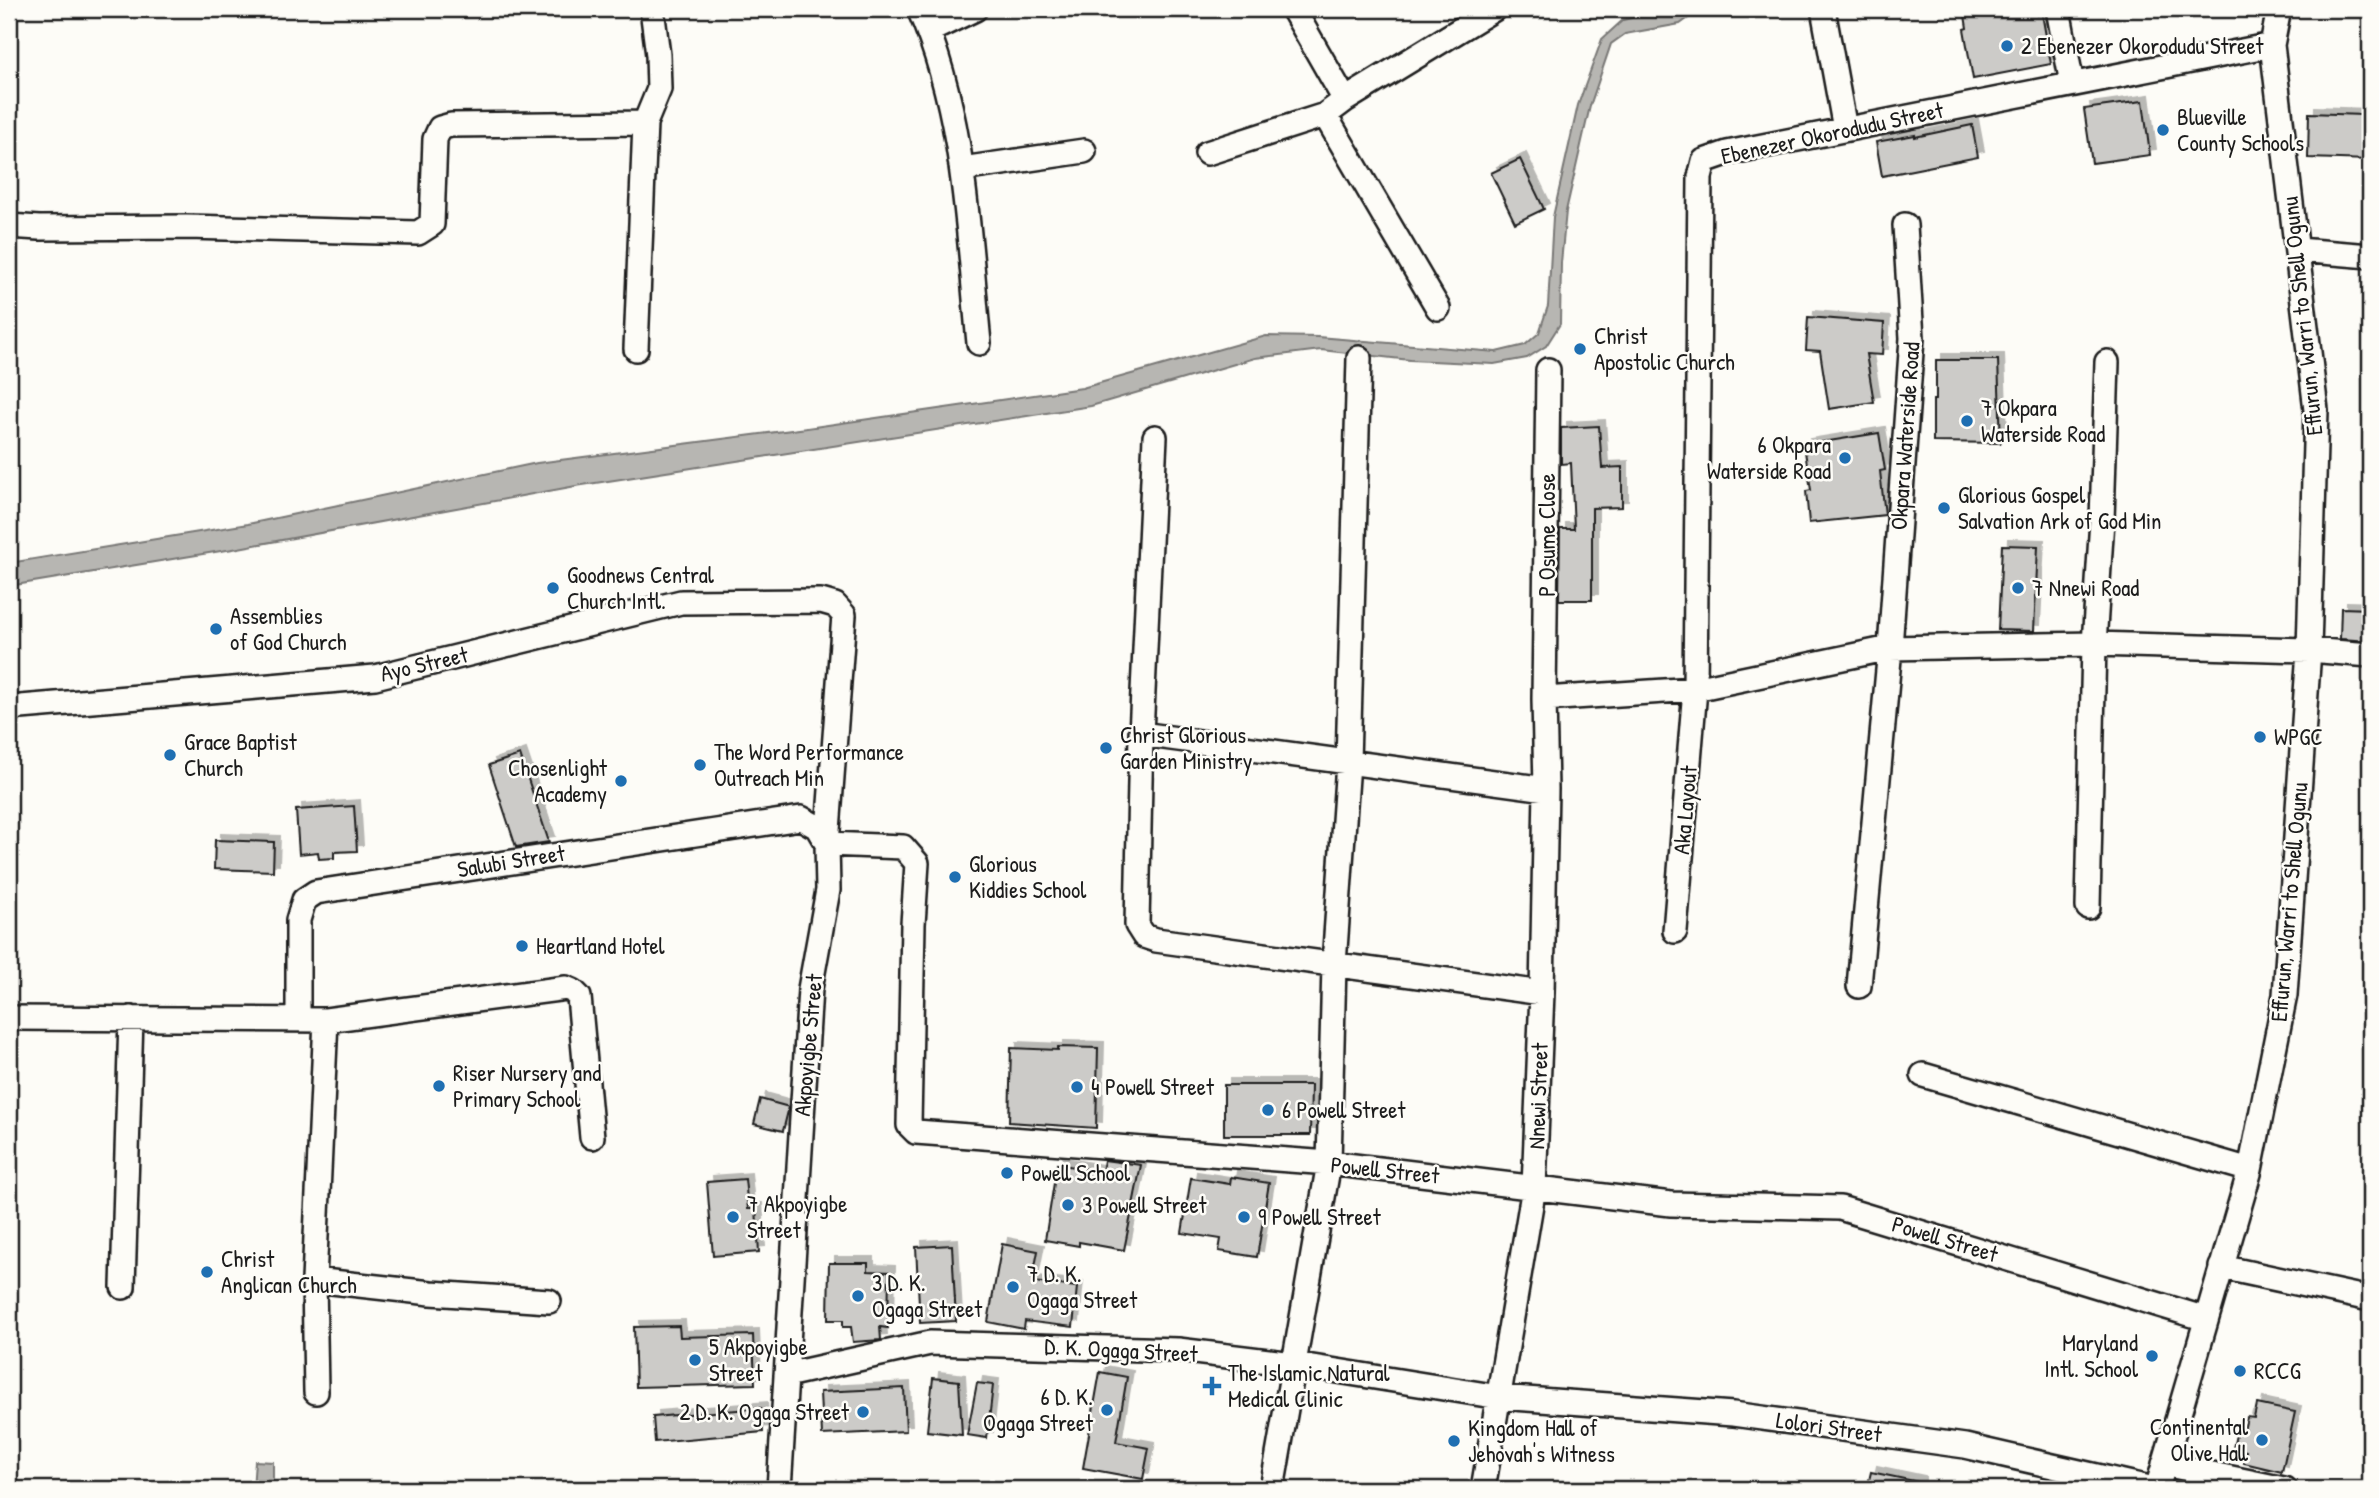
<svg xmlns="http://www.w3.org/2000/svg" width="2379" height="1498" font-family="'Patrick Hand',sans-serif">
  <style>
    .water { fill: #b7b6b2; stroke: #797876; stroke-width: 2 }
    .building { fill: #cccbc8; stroke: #1c1c1c; stroke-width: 2; filter: url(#shadow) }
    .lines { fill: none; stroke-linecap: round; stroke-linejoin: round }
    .minor-casing { stroke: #1c1c1c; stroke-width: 28 }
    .minor { stroke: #fdfcf7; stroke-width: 23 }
    .poi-dot { fill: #1f6fb2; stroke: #fdfcf7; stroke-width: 2.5 }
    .labels { text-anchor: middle; stroke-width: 5; stroke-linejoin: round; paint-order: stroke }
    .poi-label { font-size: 23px; fill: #1c1c1c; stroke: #fdfcf7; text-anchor: start }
    .street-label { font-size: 23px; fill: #1c1c1c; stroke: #fdfcf7 }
  </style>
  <defs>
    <filter id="shadow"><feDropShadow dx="6" dy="-6" stdDeviation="0" flood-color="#0004"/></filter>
  </defs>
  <rect width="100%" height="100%" fill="#fdfcf7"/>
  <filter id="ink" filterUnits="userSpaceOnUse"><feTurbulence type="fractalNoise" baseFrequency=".0143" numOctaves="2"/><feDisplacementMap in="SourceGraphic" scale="14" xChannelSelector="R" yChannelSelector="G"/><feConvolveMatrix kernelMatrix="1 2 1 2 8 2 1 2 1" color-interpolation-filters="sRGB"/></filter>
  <g filter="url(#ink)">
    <path class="water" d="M1670,9H1701L1680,24L1625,34L1611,44L1590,106L1566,211L1561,263L1560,324L1546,346L1527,358L1494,364L1410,360L1321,350L1255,358L1091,406L576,486L233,549L9,586V563L248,524L537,463L807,428L1082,388L1266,336L1318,337L1496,352L1525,345L1539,333L1548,306L1553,217L1578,105L1602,39L1623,20Z
      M255,1461L273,1462V1489H253Z"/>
    <path class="building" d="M1964,9H2037L2038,15L2042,14L2051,64L1973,79L1964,29L1967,28Z
      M2143,101L2150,155L2092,163L2084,109Z
      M2309,113L2363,115V124H2370V160L2308,158Z
      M1972,125L1978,157L1882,176L1876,142L1915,135V137Z
      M1520,159L1544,209L1515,223L1491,173Z
      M1808,317L1884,323L1882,355L1866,354L1874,402L1829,409L1820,351L1806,350Z
      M1936,360H1998L2001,443L1933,442V400H1936Z
      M1599,426L1602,468L1622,467V507L1592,508V600H1559L1560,529H1574L1571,463L1561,464V428Z
      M1879,433L1885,470L1880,471L1885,515L1809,523L1806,491L1811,490L1804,445Z
      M2002,545L2038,546L2034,631L1998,630Z
      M2341,608L2370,609V641L2340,639Z
      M520,755L549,842L516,847L489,765Z
      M354,806L357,851L334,852V858L319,859L318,852L299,854L296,810Z
      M215,840L274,842L273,871L214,869Z
      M1058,1047L1098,1048L1096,1128L1009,1122L1011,1048L1058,1050Z
      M1224,1085H1311L1310,1135H1224Z
      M760,1099L789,1107L783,1131L754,1124Z
      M1104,1160L1141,1165L1124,1250L1079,1242V1246L1045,1240L1057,1164L1102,1172Z
      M1231,1177L1269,1183L1257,1257L1219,1251L1221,1239L1182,1233L1191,1178L1230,1184Z
      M745,1179L748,1209H756L759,1252L713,1256L707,1182Z
      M1002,1244L1038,1251L1032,1282L1077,1287L1073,1327L1025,1321L1024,1329L988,1322Z
      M952,1245L956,1321L920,1323L916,1247Z
      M829,1263H868V1271L889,1272L888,1328L880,1327L881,1340L853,1342L851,1327H843V1320H828Z
      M679,1326L680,1337L753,1335L755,1384L636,1387L634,1327Z
      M1100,1372L1127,1377L1116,1442L1149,1448L1143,1479L1083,1468Z
      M933,1378L959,1381L962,1435L927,1431Z
      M977,1383L993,1385L987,1438L967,1435Z
      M904,1388L906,1431L822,1435L820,1392Z
      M2257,1404L2295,1412L2282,1472L2244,1463L2246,1451L2233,1448L2237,1430L2244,1431L2247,1417L2254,1418Z
      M761,1408L763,1432L655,1442L653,1417Z
      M1871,1472L1919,1482V1489H1867Z"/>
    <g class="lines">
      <g class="minor-casing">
        <path id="minor" d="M919,9C965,113 968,232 979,343
          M1293,9L1345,100
          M1823,9L1845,129
          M2058,9L2072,84
          M929,31L975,9
          M1325,115L1438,308
          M1207,153L1325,115L1345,100L1494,9
          M962,169L1084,151
          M9,226L39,228L187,227L418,233L432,224L435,139L440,128L451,125L645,123
          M2298,250L2370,256
          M636,349L645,123L659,89L658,55L652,9
          M1155,437L1141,734L1137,925L1144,936L1156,940L1542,993
          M1544,699L1695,689L1890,648L2094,644L2309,650L2370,655
          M9,708L375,677L681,602L821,601L835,605L844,615L827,844L828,890L810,989L779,1489
          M1141,734L1546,789
          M2088,907L2094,644L2102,520L2107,362
          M1675,931L1695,689L1700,177L1704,161L1727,153L2272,45
          M1859,986L1890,648L1912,338L1905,225
          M9,1018L326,1020L566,988L573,991L579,997L592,1137
          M298,1019V920L304,900L316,892L801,818L817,827L827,844L903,847L917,863L913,924L909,1125L916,1132L1329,1163L1671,1204L1840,1208L2206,1319
          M1923,1075L2250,1170
          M2221,1267L2370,1299
          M314,1280L431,1293L549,1301
          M123,1287L131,1018
          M786,1375L930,1343L1178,1350L1294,1364L1499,1397L1733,1414L1965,1446L2154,1489
          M316,1392L314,1280L326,1020
          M2164,1464L2284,1489
          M1272,1489L1329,1163L1334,964L1348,763L1359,358
          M1483,1489L1534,1187L1542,993L1546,789L1544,699L1548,370
          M2157,1489L2250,1170L2285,995L2309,650L2316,410L2272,45L2279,9"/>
      </g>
      <use href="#minor" class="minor"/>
    </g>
  </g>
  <g class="poi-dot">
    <circle cx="2007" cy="46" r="7"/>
    <circle cx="2163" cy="130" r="7"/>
    <circle cx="1580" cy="349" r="7"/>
    <circle cx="1967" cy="421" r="7"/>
    <circle cx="1845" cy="458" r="7"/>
    <circle cx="1944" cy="508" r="7"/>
    <circle cx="553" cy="588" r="7"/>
    <circle cx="2018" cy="588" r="7"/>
    <circle cx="216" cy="629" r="7"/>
    <circle cx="2260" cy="737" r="7"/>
    <circle cx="1106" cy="748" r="7"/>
    <circle cx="170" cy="755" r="7"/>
    <circle cx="700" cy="765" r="7"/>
    <circle cx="621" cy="781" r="7"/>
    <circle cx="955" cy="877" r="7"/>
    <circle cx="522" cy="946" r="7"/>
    <circle cx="439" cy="1086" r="7"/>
    <circle cx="1077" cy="1087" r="7"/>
    <circle cx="1268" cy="1110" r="7"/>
    <circle cx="1007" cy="1173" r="7"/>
    <circle cx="1068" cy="1205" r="7"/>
    <circle cx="733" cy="1217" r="7"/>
    <circle cx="1244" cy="1217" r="7"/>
    <circle cx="207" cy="1272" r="7"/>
    <circle cx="1013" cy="1287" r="7"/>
    <circle cx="858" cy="1296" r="7"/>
    <circle cx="2152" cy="1356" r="7"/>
    <circle cx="695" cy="1360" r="7"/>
    <circle cx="2240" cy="1371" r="7"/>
    <path d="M1208.5 1375.5h7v7h7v7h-7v7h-7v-7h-7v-7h7z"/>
    <circle cx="1107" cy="1410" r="7"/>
    <circle cx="863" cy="1412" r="7"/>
    <circle cx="2262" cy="1440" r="7"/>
    <circle cx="1454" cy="1441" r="7"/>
  </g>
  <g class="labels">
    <g class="poi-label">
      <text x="2021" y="54">2 Ebenezer Okorodudu Street</text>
      <text x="2177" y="125">Blueville<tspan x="2177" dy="26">County Schools</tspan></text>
      <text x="1594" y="344">Christ<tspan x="1594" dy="26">Apostolic Church</tspan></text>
      <text x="1981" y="416">7 Okpara<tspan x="1981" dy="26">Waterside Road</tspan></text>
      <text x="1831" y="453" text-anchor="end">6 Okpara<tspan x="1831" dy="26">Waterside Road</tspan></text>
      <text x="1958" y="503">Glorious Gospel<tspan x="1958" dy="26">Salvation Ark of God Min</tspan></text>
      <text x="567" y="583">Goodnews Central<tspan x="567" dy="26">Church Intl.</tspan></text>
      <text x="2032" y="596">7 Nnewi Road</text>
      <text x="230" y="624">Assemblies<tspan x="230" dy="26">of God Church</tspan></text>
      <text x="1120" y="743">Christ Glorious<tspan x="1120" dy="26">Garden Ministry</tspan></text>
      <text x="2274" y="745">WPGC</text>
      <text x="184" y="750">Grace Baptist<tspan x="184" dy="26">Church</tspan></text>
      <text x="714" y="760">The Word Performance<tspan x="714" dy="26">Outreach Min</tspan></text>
      <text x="607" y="776" text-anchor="end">Chosenlight<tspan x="607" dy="26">Academy</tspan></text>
      <text x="969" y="872">Glorious<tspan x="969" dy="26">Kiddies School</tspan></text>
      <text x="536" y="954">Heartland Hotel</text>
      <text x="453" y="1081">Riser Nursery and<tspan x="453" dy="26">Primary School</tspan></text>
      <text x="1091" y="1095">4 Powell Street</text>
      <text x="1282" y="1118">6 Powell Street</text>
      <text x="1021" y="1181">Powell School</text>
      <text x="747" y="1212">7 Akpoyigbe<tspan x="747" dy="26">Street</tspan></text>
      <text x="1082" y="1213">3 Powell Street</text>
      <text x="1258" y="1225">9 Powell Street</text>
      <text x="221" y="1267">Christ<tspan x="221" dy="26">Anglican Church</tspan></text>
      <text x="1027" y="1282">7 D. K.<tspan x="1027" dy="26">Ogaga Street</tspan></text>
      <text x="872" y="1291">3 D. K.<tspan x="872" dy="26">Ogaga Street</tspan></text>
      <text x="2138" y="1351" text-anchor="end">Maryland<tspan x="2138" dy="26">Intl. School</tspan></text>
      <text x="709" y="1355">5 Akpoyigbe<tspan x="709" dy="26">Street</tspan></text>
      <text x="2254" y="1379">RCCG</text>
      <text x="1228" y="1381">The Islamic Natural<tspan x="1228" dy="26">Medical Clinic</tspan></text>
      <text x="1093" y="1405" text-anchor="end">6 D. K.<tspan x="1093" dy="26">Ogaga Street</tspan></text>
      <text x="849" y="1420" text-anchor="end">2 D. K. Ogaga Street</text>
      <text x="2248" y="1435" text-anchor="end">Continental<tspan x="2248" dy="26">Olive Hall</tspan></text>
      <text x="1468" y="1436">Kingdom Hall of<tspan x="1468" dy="26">Jehovah's Witness</tspan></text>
    </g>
    <g class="street-label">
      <text transform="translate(1832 133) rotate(-12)" y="8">Ebenezer Okorodudu Street</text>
      <text transform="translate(2302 316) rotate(-96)" y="8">Effurun, Warri to Shell Ogunu</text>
      <text transform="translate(1905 436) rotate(-86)" y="8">Okpara Waterside Road</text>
      <text transform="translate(1547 535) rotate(-90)" y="8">P Osume Close</text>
      <text transform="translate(424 664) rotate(-13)" y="8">Ayo Street</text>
      <text transform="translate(1685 810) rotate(-85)" y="8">Aka Layout</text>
      <text transform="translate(511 861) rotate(-9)" y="8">Salubi Street</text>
      <text transform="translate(2289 902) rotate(-85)" y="8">Effurun, Warri to Shell Ogunu</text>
      <text transform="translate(808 1045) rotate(-85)" y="8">Akpoyigbe Street</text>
      <text transform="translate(1538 1096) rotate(-88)" y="8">Nnewi Street</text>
      <text transform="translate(1385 1170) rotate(6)" y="8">Powell Street</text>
      <text transform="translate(1945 1239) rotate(17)" y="8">Powell Street</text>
      <text transform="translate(1121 1350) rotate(3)" y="8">D. K. Ogaga Street</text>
      <text transform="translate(1829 1427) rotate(8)" y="8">Lolori Street</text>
    </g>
  </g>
  <rect width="2379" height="1498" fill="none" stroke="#fdfcf7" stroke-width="35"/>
  <rect x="18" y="18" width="2344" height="1463" fill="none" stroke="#1c1c1c" stroke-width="2.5" filter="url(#ink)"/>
</svg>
